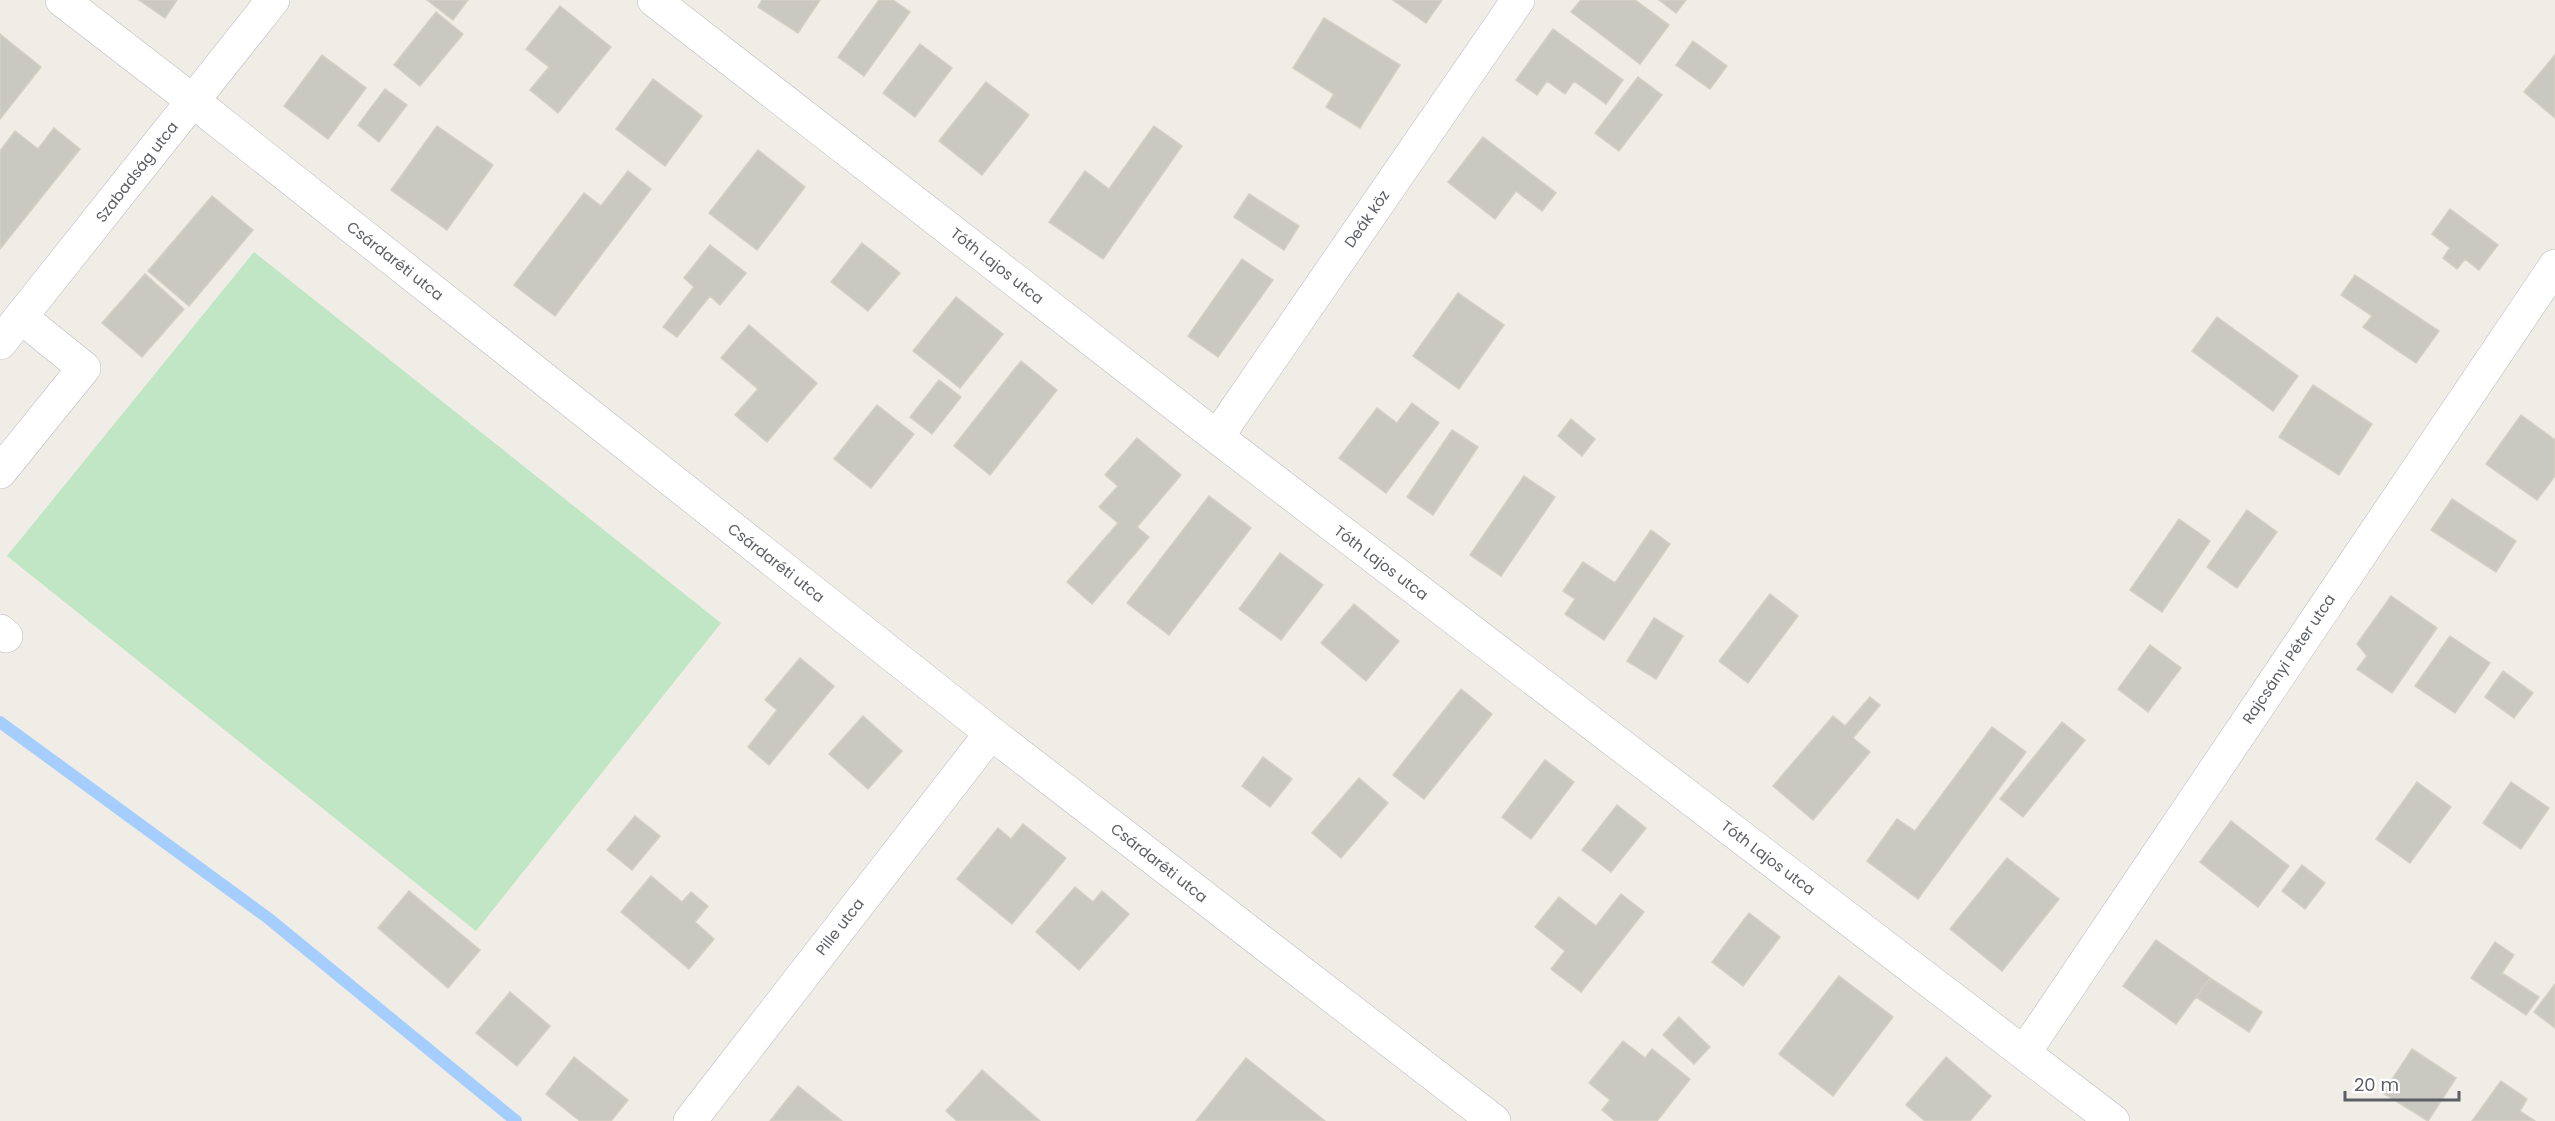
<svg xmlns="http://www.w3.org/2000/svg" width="2555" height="1121" font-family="Poppins,sans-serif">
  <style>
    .green { fill: #c1e6c5 }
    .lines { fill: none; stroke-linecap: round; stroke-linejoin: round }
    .stream { stroke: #a5cefe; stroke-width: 12 }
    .building { fill: #c9c8c1; stroke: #d3d0c3; stroke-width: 1.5 }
    .street-casing { stroke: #b9bbc0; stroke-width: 34 }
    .street { stroke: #fff; stroke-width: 33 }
    .labels { text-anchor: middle; stroke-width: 4.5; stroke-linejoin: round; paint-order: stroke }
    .street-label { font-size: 15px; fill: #5c5f65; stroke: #fff }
  </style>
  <rect width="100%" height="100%" fill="#efede5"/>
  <path class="green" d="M254,252L721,623L476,931L7,556Z"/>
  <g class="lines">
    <path class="stream" d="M0,722L268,918L516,1121"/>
  </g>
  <path class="building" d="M139,0H177L165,18Z
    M427,0H468L453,20Z
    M762,0H820L798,33L758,7Z
    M879,0H893L910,12L864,76L838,57Z
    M1393,0H1442L1426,23Z
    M1581,0H1635L1669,25L1640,64L1571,12Z
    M1659,0H1686L1676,13Z
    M560,6L611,47L558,113L530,90L549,67L526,49Z
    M436,12L463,34L420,86L394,65Z
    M1324,18L1400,65L1360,128L1326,107L1334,94L1293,68Z
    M1553,29L1623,80L1606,104L1574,81L1565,94L1547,81L1537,95L1516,80Z
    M0,34L41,67L0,119Z
    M1693,41L1727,66L1710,89L1676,65Z
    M920,44L952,68L915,117L883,93Z
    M322,55L366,88L328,139L284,106Z
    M2555,55V118L2524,92Z
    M1638,77L1662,95L1619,151L1595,133Z
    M653,79L702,116L665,166L616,129Z
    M986,82L1029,115L982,175L939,141Z
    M385,89L407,105L379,142L358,125Z
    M437,126L493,165L447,230L391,190Z
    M1154,126L1182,146L1103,259L1049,222L1085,171L1109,189Z
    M54,128L80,149L0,249V151L15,131L38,149Z
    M1483,137L1556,193L1542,211L1516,191L1495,219L1448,182Z
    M758,150L805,187L757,250L709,213Z
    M628,171L651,189L555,316L514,285L584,193L601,206Z
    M1249,194L1299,226L1284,250L1234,217Z
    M212,196L253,230L189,306L148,271Z
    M2450,209L2498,245L2479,270L2465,259L2457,269L2443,258L2450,248L2432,234Z
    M862,243L900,273L868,311L831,282Z
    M710,245L746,273L720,305L710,296L677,337L663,327L694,287L684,278Z
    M1242,259L1273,280L1218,357L1188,336Z
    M145,274L184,309L142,357L102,323Z
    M2355,275L2439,331L2416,363L2363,327L2372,316L2341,295Z
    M1458,293L1504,325L1459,389L1413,356Z
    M956,297L1003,334L960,388L913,351Z
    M2217,317L2298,376L2273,411L2192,351Z
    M749,325L817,383L767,442L735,415L758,389L721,358Z
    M1021,361L1057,390L990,475L954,446Z
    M939,380L961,397L932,434L910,417Z
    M2313,385L2372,424L2339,475L2279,437Z
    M1412,403L1439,423L1386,493L1339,458L1377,408L1397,423Z
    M877,405L914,434L871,488L834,459Z
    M2521,415L2555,440V476L2537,500L2486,464Z
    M1571,419L1595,439L1582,456L1558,436Z
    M1452,430L1478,447L1433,515L1407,497Z
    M1137,438L1181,475L1137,527L1149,537L1092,604L1067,582L1118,523L1099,507L1118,486L1105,475Z
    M1524,476L1555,497L1501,576L1470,555Z
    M1209,496L1251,528L1169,635L1127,603Z
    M2452,499L2516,541L2496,572L2431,530Z
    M2247,510L2277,532L2237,588L2207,567Z
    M2179,519L2210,541L2162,612L2130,590Z
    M1651,530L1670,544L1604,640L1565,614L1575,599L1563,591L1583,562L1615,583Z
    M1280,553L1323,585L1281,640L1239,609Z
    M1770,594L1798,616L1748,683L1719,661Z
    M2391,596L2437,628L2392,693L2357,669L2367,656L2357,644Z
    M1354,604L1399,641L1366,681L1321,643Z
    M1654,618L1683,636L1656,679L1627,661Z
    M2450,636L2490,663L2455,713L2415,686Z
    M2150,645L2181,668L2148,712L2118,689Z
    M800,658L834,686L769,765L748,747L777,710L765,700Z
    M2503,671L2533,693L2514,718L2485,697Z
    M1461,689L1492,714L1424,799L1393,775Z
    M1870,697L1880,705L1853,738L1870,752L1813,820L1773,786L1833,716L1845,726Z
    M863,716L902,751L868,789L829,754Z
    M2062,722L2085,740L2023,817L2000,799Z
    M1992,727L2026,752L1918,899L1867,861L1897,819L1915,831Z
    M1263,757L1292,779L1270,807L1242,786Z
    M1545,760L1574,782L1531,839L1502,817Z
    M1359,778L1388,803L1341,858L1312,833Z
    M2417,782L2451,807L2410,863L2376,839Z
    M2511,782L2549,808L2521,849L2483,823Z
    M1617,805L1646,828L1611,872L1582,850Z
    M635,816L660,836L632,870L607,850Z
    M2231,821L2289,866L2258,907L2200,862Z
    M1023,824L1066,858L1012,924L957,879L998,828L1011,839Z
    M2007,858L2059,899L2002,971L1950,929Z
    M2302,865L2325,883L2305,909L2282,891Z
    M651,876L682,902L691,892L708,906L695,922L714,939L689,969L621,912Z
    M1075,887L1093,902L1102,891L1129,914L1079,970L1036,932Z
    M409,891L480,950L448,988L378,928Z
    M1621,894L1644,912L1581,992L1551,969L1565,951L1535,927L1559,897L1596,926Z
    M1749,913L1780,937L1743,986L1712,962Z
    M2156,940L2210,978L2176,1024L2123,986Z
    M2495,942L2514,955L2502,973L2539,997L2526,1015L2471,978Z
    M1839,976L1893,1017L1833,1096L1779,1054Z
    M2210,978L2262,1012L2249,1032L2196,997Z
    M2555,984V1028L2534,1012Z
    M510,992L550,1026L517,1066L476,1033Z
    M1679,1017L1710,1047L1694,1064L1663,1035Z
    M1623,1041L1645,1058L1652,1049L1690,1079L1657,1121H1615L1602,1110L1610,1100L1589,1083Z
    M2412,1049L2456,1078L2428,1121L2383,1093Z
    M574,1057L628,1100L611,1121H580L546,1094Z
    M1946,1057L1991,1096L1970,1121H1925L1906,1105Z
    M1246,1058L1325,1121H1196Z
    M982,1070L1040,1121H957L946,1111Z
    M2501,1081L2527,1099L2520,1111L2535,1121H2472Z
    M798,1086L842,1121H770Z"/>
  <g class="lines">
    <g class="street-casing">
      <path id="street" d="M62,0L193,101L991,733L1494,1121
        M654,0L1217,437L2113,1121
        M0,343L273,0
        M1217,437L1518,0
        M0,472L84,368L21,317
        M0,631L6,636
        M2024,1053L2555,266
        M690,1121L991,733"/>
    </g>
    <use href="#street" class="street"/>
  </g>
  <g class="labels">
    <g class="street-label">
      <text transform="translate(137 172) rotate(-52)" y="5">Szabadság utca</text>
      <text transform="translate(1367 219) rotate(-55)" y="5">Deák köz</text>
      <text transform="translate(395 261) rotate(38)" y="5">Csárdaréti utca</text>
      <text transform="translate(997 266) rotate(38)" y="5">Tóth Lajos utca</text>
      <text transform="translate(776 563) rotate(38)" y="5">Csárdaréti utca</text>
      <text transform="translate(1381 563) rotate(37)" y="5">Tóth Lajos utca</text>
      <text transform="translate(2289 659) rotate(-56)" y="5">Rajcsányi Péter utca</text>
      <text transform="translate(1768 858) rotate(37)" y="5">Tóth Lajos utca</text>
      <text transform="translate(1159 863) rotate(38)" y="5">Csárdaréti utca</text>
      <text transform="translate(840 927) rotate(-52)" y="5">Pille utca</text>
    </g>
  </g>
  <path d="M2345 1091v9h114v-9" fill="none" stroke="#5c5f65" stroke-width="3"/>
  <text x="2354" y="1091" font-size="18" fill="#5c5f65" stroke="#ffffff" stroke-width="4.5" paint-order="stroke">20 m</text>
</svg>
